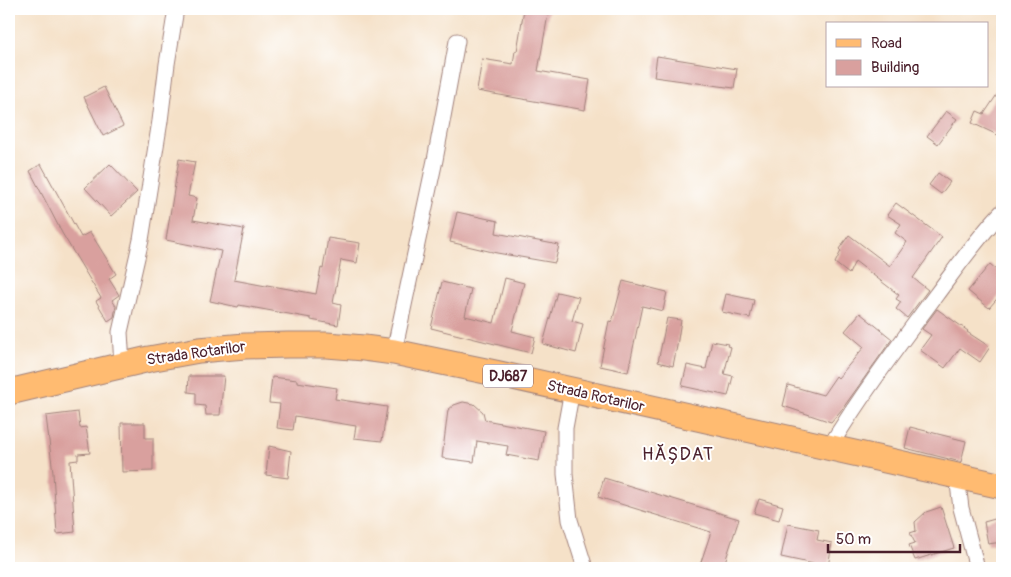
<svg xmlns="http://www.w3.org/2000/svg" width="1011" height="577" font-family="Pangolin,sans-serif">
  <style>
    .building { fill: #d9a09e }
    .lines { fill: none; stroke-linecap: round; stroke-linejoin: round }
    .street-casing { stroke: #a0807a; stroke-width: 17 }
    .primary-casing { stroke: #a0807a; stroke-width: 27 }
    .street { stroke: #fff; stroke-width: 15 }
    .primary { stroke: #ffbb71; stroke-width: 25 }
    .labels { text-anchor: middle; stroke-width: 4; stroke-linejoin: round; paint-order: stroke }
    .shield { fill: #fff; stroke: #80626b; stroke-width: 1 }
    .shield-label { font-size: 14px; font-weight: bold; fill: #4a1f2b }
    .street-label { font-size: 15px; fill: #4a1f2b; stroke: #fff }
    .quarter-label { font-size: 18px; letter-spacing: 1px; fill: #4a1f2b; stroke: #fff }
  </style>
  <rect width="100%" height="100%" fill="#fff"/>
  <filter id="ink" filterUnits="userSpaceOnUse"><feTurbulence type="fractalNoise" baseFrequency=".02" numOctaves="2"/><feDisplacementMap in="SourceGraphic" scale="10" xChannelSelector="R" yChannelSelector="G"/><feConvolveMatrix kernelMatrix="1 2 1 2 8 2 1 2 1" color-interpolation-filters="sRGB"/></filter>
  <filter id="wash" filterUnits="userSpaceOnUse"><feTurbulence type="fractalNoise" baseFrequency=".0096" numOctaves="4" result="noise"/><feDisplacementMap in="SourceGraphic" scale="20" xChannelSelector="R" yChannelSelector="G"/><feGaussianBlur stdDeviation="1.12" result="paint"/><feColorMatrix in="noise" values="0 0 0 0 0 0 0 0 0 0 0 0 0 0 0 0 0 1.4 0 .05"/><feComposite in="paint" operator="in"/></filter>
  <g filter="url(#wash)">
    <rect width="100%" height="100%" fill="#f5e1c8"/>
    <g id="blocks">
      <path class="building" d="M524,9H549L538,71L590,80L585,110L477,91L482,59L513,64L515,51H517Z
        M657,56L737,69L734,88L654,77Z
        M104,87L123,126L103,136L84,97Z
        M1002,87V137L972,123L977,111L984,114Z
        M946,111L957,119L938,144L927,136Z
        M179,159L195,162L188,196L197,198L193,220L244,229L234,280L266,286L267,285L316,294L321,268L323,269L328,238L360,243L357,263L341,260L333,303L341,305L338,325L311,320V318L239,305L238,307L210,301L221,251L166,240Z
        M41,164L81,237L90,232L116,274L109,279L119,295L112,300L116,306L114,317L108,321L96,301L101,298L62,233L30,171Z
        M110,164L137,192L111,216L85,188Z
        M938,173L950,182L941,194L929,185Z
        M896,203L942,237L913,278L928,290L907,318L896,309L901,302L896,299L899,295L855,261L849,274L835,263L841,251L839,249L849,235L890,266L907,242L895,233L901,224L887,215Z
        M457,212L498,221L496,233L559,245L555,263L497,253L450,242Z
        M990,264L1002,274V293L989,308L968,291Z
        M505,278L524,283L512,331L535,337L531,353L431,328L442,282L471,289L465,316L494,323Z
        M623,281L667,292L663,311L642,306L628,372L600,366L609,321L612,322Z
        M557,292L579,297L572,321L583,324L576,353L543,344Z
        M726,294L754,300L750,318L722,312Z
        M937,309L968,331L967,332L990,347L980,362L960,348L945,368L920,350L931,335L922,329Z
        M860,313L892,339L843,408L831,422L783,406L788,385L823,395L836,376L838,378L864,347L845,331Z
        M667,318L681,320L677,346L673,366L658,362Z
        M712,341L728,344L727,346L731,347L724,374L733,376L728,396L682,386L687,365L706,369Z
        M189,376H224L220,415H206L205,406L196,405V393L188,392Z
        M272,377L297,380V382L337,388L335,399L387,407L382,441L354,438L356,426L295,416L293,430L277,428L280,404L269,403Z
        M463,402L474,404L483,412L485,420L544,431L539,461L506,455L508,446L477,441L474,462L442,458L448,410L454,405Z
        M78,412L80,428L86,427L90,453L78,454V460L70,461L75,532L57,534L53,473L46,416Z
        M121,423H145V438H153V471L122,472Z
        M910,427L966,441L961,462L905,448Z
        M269,446L291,451L288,478L266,475Z
        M604,478L739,519L723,568H699L711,532L598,497Z
        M759,499L783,506L779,520L754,513Z
        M941,507L954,548L915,560L909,545L915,543L910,533L916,531L915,522L926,512Z
        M1002,517V542L988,544L984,522Z
        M788,524L819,530L817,540L832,543L828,567L781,557Z"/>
    </g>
  </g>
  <g filter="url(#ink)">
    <use href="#blocks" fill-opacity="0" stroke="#a0807a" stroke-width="1"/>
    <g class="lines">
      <g class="street-casing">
        <path id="street" d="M394,352L435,160L457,41
          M122,365L120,332L141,240L160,121L167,64L176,9
          M572,390L565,428V474L570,520L585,568
          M829,448C861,395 899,345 936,295C957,267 978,237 1002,212
          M957,476L961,508L977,568"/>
      </g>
      <g class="primary-casing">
        <path id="primary" d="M9,392L149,359L199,350L245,346L288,345H327L364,348L394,352L495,373L1002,486"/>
      </g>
      <use href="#street" class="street"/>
      <use href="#primary" class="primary"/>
    </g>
  </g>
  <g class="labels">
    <rect class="shield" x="483" y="364.5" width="50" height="23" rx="4"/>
    <g class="shield-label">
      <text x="508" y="381">DJ687</text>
    </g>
    <g class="street-label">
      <text transform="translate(196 353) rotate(-8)" y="5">Strada Rotarilor</text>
      <text transform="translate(596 396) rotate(13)" y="5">Strada Rotarilor</text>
    </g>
    <g class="quarter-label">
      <text x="678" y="460">HĂȘDAT</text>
    </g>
  </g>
  <rect width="1011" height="577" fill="none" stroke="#fff" stroke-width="30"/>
  <rect x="826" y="22" width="162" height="65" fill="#ffffff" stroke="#b7a5aa"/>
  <rect x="836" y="39" width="25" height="8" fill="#ffbb71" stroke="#b7a5aa"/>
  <text x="871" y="48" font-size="15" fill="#4a1f2b">Road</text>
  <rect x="836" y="60" width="25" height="15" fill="#d9a09e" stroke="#b7a5aa"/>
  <text x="871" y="72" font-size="15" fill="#4a1f2b">Building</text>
  <path d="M828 544v8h132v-8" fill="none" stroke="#4a1f2b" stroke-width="2.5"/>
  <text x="836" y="544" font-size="15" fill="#4a1f2b" stroke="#ffffff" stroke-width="4" paint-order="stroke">50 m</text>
</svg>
